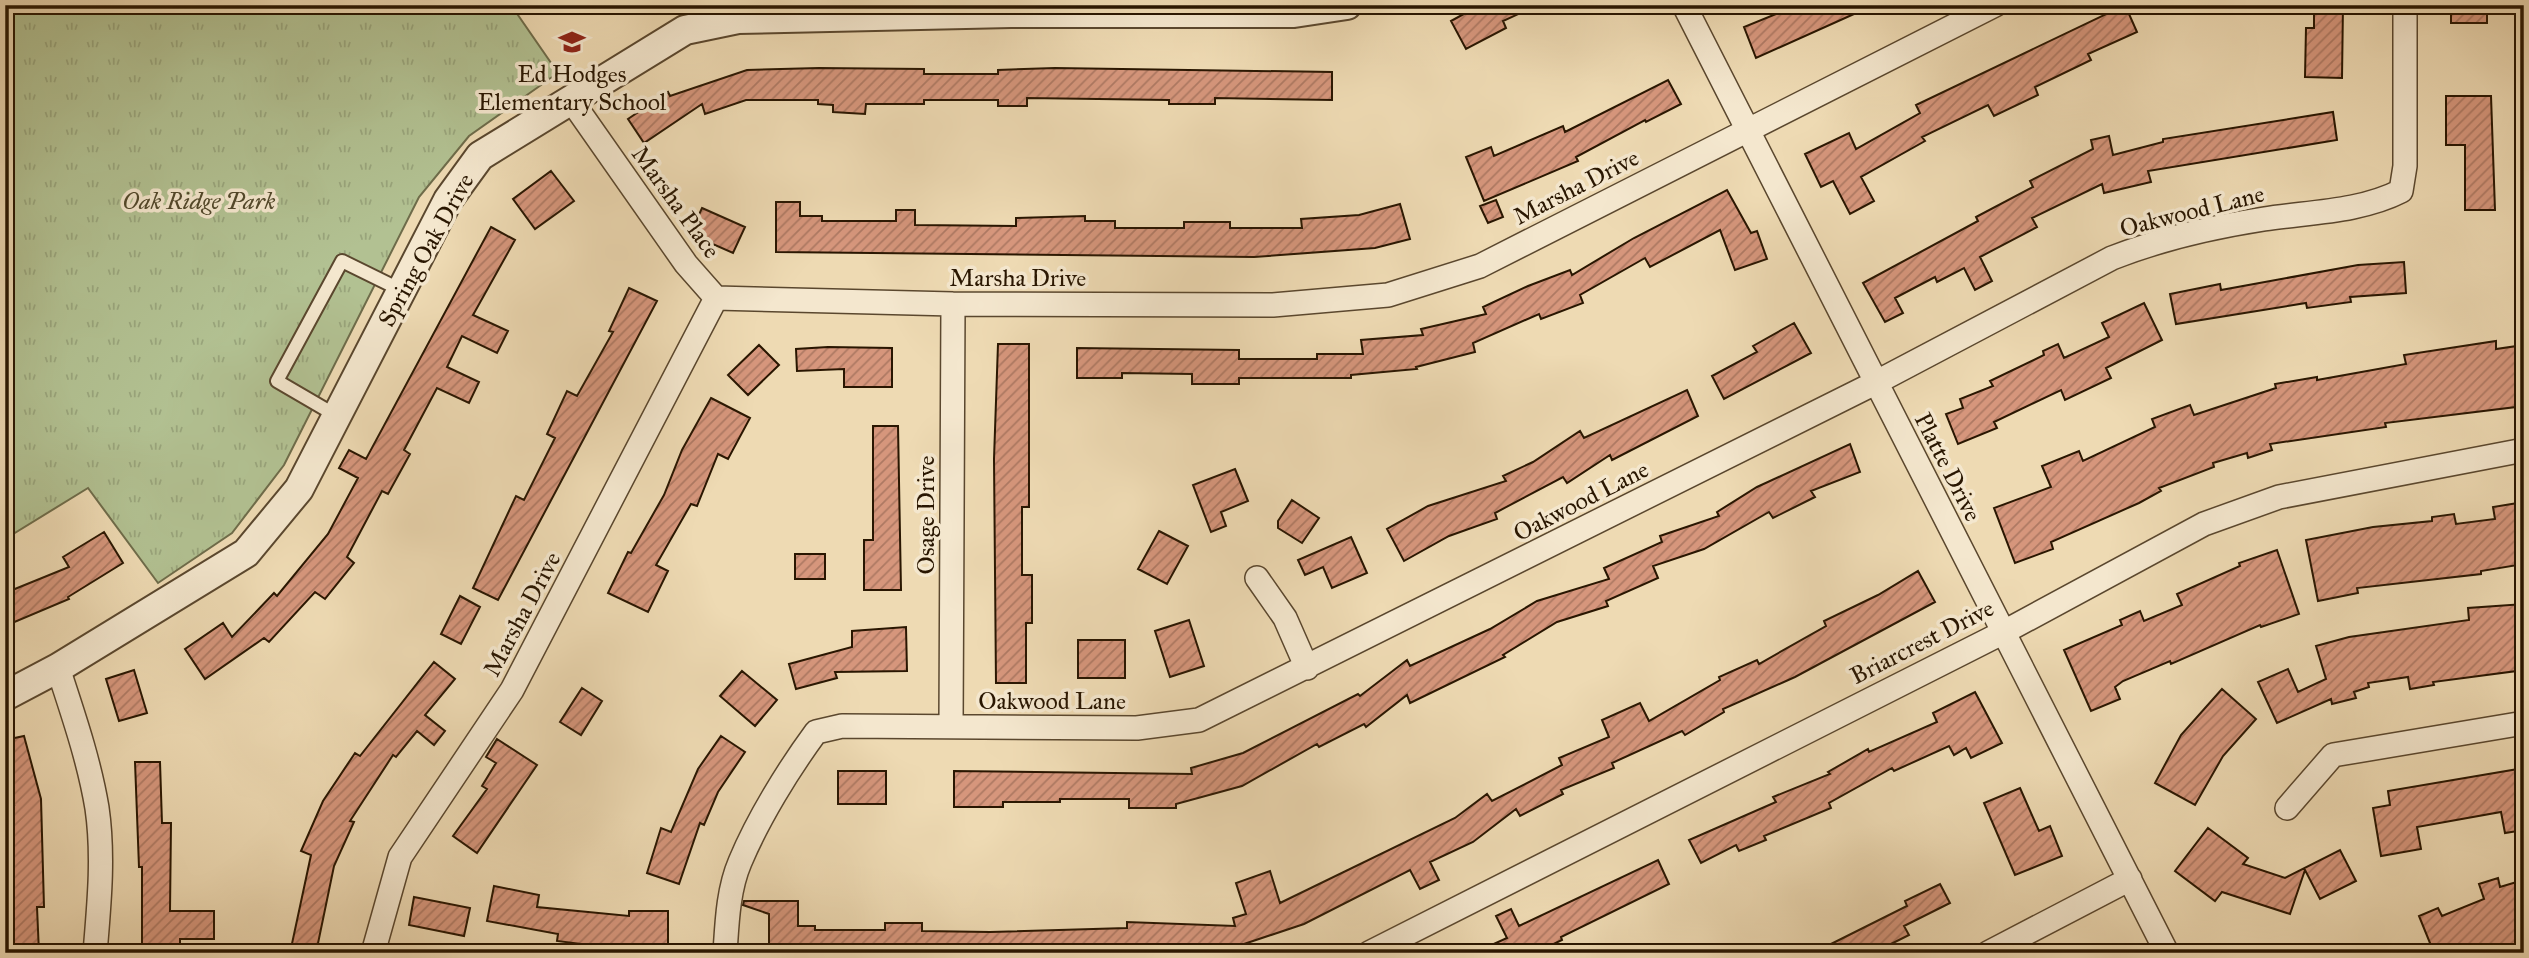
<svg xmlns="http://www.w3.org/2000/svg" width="2529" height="958" font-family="'IM FELL Great Primer',serif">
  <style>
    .park { fill: url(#park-tufts); stroke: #6e6c4a; stroke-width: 2 }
    .building { fill: url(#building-hatch); stroke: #291601; stroke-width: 2 }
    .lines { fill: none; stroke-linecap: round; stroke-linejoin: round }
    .service-casing { stroke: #5a472e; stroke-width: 16 }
    .minor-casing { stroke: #5a472e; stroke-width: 26 }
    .tertiary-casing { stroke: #5a472e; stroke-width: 32 }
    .service { stroke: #f4e7ce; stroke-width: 12 }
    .minor { stroke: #f4e7ce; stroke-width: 23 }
    .tertiary { stroke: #f4e7ce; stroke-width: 28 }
    .labels { text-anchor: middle; stroke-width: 7; stroke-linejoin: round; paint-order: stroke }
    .poi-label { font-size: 24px; fill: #291601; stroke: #f4e7ce }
    .street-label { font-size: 24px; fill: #291601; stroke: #f4e7ce }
    .park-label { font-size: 24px; font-style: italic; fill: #52492c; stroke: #f4e7ce }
  </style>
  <defs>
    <pattern id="park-tufts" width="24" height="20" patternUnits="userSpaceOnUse" patternTransform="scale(1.75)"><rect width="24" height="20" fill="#b2c192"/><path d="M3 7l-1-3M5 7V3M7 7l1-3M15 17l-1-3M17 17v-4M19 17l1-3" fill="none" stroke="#99a57c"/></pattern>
    <pattern id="building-hatch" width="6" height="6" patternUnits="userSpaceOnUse" patternTransform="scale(1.75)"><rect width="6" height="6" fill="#d6967c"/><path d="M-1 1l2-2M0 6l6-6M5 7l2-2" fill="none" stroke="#ae7963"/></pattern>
  </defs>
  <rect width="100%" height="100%" fill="#eedab3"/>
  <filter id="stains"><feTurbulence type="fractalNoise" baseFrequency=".00286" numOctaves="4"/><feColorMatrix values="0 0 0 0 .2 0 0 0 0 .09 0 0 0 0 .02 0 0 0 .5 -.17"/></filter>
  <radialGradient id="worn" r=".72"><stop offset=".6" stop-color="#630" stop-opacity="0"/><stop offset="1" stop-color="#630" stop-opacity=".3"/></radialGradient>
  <path class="park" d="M5,5H511L558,73L469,136L419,197L284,465L232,533L158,583L88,488L5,539Z"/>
  <path class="building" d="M1480,5H1538L1503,21L1506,28L1466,49L1451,21Z
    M1798,5H1874L1756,58L1744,27Z
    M2125,5L2137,32L2088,54L2091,60L2035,87L2038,95L1994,116L1988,105L1922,137L1925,141L1861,177L1874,201L1850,214L1833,181L1821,187L1805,154L1849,133L1856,149L1920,113L1916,105Z
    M2314,5H2343L2342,78L2305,77L2306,28H2314Z
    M2451,5H2487V23H2451Z
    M819,68L924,69V74H998V70L1055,68L1332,72V100L1215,98V104H1169V100L1027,98V106H998V100H924V104H866L865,114L833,112V105L818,104V100H746L705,114L702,104L644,143L628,119L668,92L670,96L747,70Z
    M1668,80L1681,104L1646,122L1645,120L1576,157L1578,161L1484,201L1466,157L1491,147L1494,156L1563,126L1565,132Z
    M2446,96H2491L2495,210H2465V145H2446Z
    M2333,112L2337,140L2148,171L2151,182L2104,193L2102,184L2032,218L2037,227L1980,257L1992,281L1975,290L1964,268L1937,282L1935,277L1895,298L1903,313L1885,322L1863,283L1978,221L1976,217L2033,187L2030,181L2093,149L2091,140L2109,136L2113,155L2163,142V139Z
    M551,171L574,201L535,229L513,199Z
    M1727,190L1751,233L1757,231L1767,259L1735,270L1720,230L1650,267L1645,258L1580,295L1583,303L1541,319L1539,314L1473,343L1475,352L1416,367L1417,369L1351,375V378H1239V384H1192V374L1122,373V378H1077V348L1239,350V359H1317V354H1363L1361,340L1423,335L1421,329L1486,314L1483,307L1528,286L1570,270L1572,275L1634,238Z
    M1496,200L1503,217L1488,223L1480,206Z
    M776,202H800V216H822V221H896V210H915V225L1016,226V218L1085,216V221H1115V228H1184V222H1230V228H1302L1301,219L1359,215L1400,204L1410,239L1375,248L1254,257L776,252Z
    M702,208L745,227L733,253L690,234Z
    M491,227L515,240L473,315L508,331L497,353L462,336L447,367L479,382L469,403L437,388L404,450L410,454L388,494L382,491L347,557L354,563L325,599L315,592L269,642L264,638L205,679L185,649L223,623L232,637L274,593L277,596L328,534L358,478L339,468L349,450L366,459Z
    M2404,262L2406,293L2350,297L2351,302L2307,308L2306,303L2176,324L2170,294L2220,284L2221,290L2358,265Z
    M629,288L657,301L498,600L473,588L516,496L524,500L555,438L547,434L567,391L577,396L613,332L609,331Z
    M2144,303L2162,340L2106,368L2111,378L2065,400L2061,390L1994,422L1997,428L1958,444L1946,414L1963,408L1960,399L1993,386L1990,381L2044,355L2043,351L2058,344L2064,358L2109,337L2102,323Z
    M1794,323L1811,353L1724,399L1712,376L1757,352L1753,346Z
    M2496,341V349L2524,345V406L2385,423L2386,427L2270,444L2272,450L2248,458L2247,453L2213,463L2214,467L2159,488L2161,491L2139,503L2051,542L2053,549L2015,563L1994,508L2051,487L2042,466L2079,451L2083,461L2155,427L2152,419L2190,405L2194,415L2276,388L2275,384L2317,377V380L2406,364L2404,355Z
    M998,344H1029V507H1022V575H1032V623H1026V683H996L994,459Z
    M759,345L779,365L748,395L728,375Z
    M828,347L892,348V387H844V369L797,371L796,349Z
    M1687,390L1698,416L1612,460L1610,455L1567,483L1563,477L1495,513L1497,519L1449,536L1404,561L1387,529L1428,506L1506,481L1503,476L1533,462L1580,431L1584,438Z
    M711,398L750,418L728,459L718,454L697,506L691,504L656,565L668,571L648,612L608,593L628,552L631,553L664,495L682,450Z
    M873,426H898L901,590H864V540H873Z
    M1850,444L1860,472L1811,491L1815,497L1773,518L1769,512L1704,549L1653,566L1658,578L1606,601L1608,606L1557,622L1503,655L1505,657L1410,703L1407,695L1366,727L1364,724L1319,747L1317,744L1242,786L1176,804V808H1129V799H1060V802H1003V807H954V771L1192,774L1191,768L1243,753L1358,694L1360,696L1407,660L1410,666L1490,629L1537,601L1609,579L1604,568L1662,542L1660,536L1719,516L1717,512L1757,487Z
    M1235,469L1248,501L1221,512L1226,526L1211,532L1193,485Z
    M1292,500L1319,518L1302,543L1278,528V521Z
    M2524,502V564L2481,571V574L2357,588L2358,593L2318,601L2306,540L2373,527L2432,521V517L2454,514L2456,524L2495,519L2493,507Z
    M1159,531L1188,546L1167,584L1138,569Z
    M104,532L123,563L68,597L69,599L5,626V593L69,567L63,557Z
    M1351,537L1367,573L1332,588L1323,567L1305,575L1298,560Z
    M2277,550L2299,614L2261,627L2260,625L2171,664L2170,661L2123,681L2115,687L2120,699L2091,711L2064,650L2122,625L2120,620L2140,611L2144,621L2182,605L2177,594L2240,566L2239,563Z
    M795,554H825V579H795Z
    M1918,571L1935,602L1795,677L1723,709L1724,712L1685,735L1682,731L1612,763L1614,768L1561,790L1563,794L1520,816L1516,809L1473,842L1430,862L1439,880L1420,889L1410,870L1304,924L1229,949V953H769V914L743,905L744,901H798V926H815V930H885V923H922V931L990,932L1127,928V922L1235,926L1233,918L1246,914L1236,883L1270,871L1280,903L1455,818L1487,794L1492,801L1562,765L1559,758L1609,737L1602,720L1640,703L1649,721L1720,680L1719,677L1757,660L1759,664L1826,626L1824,621L1878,595Z
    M460,596L480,607L461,644L441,634Z
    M2524,604V670L2433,682L2434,685L2410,689L2408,677L2368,683L2369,687L2354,692L2356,698L2332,704L2331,699L2277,723L2258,682L2288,669L2298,692L2326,679L2316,646L2349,637L2469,620L2468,608Z
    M1189,620L1204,666L1170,677L1155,631Z
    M906,627L907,671L835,672L837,678L796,689L789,664L852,647V631Z
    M1078,640H1125V678H1078Z
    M434,662L455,679L425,715L445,731L434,745L417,731L396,757L393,755L350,821L354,822L334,866L316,953H290L311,855L301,851L323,801L355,753L360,756Z
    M134,670L147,713L119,721L106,679Z
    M742,671L777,700L755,726L720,696Z
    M582,688L602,701L581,735L560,722Z
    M2222,689L2256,719L2223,756L2195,805L2155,783L2181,735Z
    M1975,692L2002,743L1971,758L1966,748L1954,755L1949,746L1894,771L1892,768L1829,803L1831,808L1764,836L1766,840L1739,851L1736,845L1701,863L1689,840L1776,802L1773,797L1830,774L1828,772L1868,749L1869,752L1937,722L1933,713Z
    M24,736L41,799L44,907H37L39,953H14V850H9V805H14L5,770V740Z
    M721,736L745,752L718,792L704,825L700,823L679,884L647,873L661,828L671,832L698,769Z
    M497,739L537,765L477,853L453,836L487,789L482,786L496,763L486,757Z
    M135,762H160L162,823H171L170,911H214V939H180V953H142V867H139Z
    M2524,768V830L2505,833L2501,812L2417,827L2421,849L2381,856L2373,808L2390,805L2388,791Z
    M838,771H886V804H838Z
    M2020,788L2039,831L2050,826L2062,856L2015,875L1984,803Z
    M2208,828L2248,858L2243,864L2285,878L2340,850L2356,881L2320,899L2305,870L2290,914L2222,892L2215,901L2175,871Z
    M1658,860L1669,884L1561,937L1562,940L1535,953H1474L1507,938L1496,916L1511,909L1519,926Z
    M2498,878L2500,887L2520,881L2524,893V945L2498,953H2434L2419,916L2438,908L2442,916L2484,899L2479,884Z
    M1940,884L1950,903L1904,926L1909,935L1873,953H1813L1907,906L1905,901Z
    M494,886L539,895L537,907L629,916V911H668V950H629L557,941L558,934L487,921Z
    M414,897L470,908L464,936L409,925Z"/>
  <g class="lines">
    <g class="service-casing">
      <path id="service" d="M337,416L277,381L342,261L401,290"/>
    </g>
    <g class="minor-casing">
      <path id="minor" d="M1684,5L2167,953
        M571,100L686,264L716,298
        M1257,578L1285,618L1307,668
        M58,668C73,714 89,760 97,808C104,856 99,905 95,953
        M951,727L953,304
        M2287,808L2333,755L2524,723
        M373,953L400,857L512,690L716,298L953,304L1273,305L1388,295L1480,266L1995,5
        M725,953C727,923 728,890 740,862C758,819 788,770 816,732L842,726L1137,728L1199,720L1875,383L2112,258C2160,239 2213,227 2264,219C2309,212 2360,212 2401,191L2405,166V5
        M1369,953L2004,632L2204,524L2279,497L2524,450
        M1988,953L2130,879"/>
    </g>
    <g class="tertiary-casing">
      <path id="tertiary" d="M5,696L58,668L246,553L299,489L448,200L480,156L685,30L738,19L1011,13H1294L1347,5"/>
    </g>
    <use href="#service" class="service"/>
    <use href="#minor" class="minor"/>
    <use href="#tertiary" class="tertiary"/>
  </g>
  <defs>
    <g id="school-bare" transform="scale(2.1)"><path d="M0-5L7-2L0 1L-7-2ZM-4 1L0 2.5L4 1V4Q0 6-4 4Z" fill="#8f2418" stroke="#f4e7ce" stroke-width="2.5" paint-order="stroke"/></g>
  </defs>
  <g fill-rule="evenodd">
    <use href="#school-bare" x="572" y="42"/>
  </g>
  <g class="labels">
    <g class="poi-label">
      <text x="572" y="82">Ed Hodges<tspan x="572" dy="28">Elementary School</tspan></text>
    </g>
    <g class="street-label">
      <text transform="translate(1576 187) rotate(-27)" y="8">Marsha Drive</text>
      <text transform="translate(676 202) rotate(54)" y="8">Marsha Place</text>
      <text transform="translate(2192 211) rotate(-14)" y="8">Oakwood Lane</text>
      <text transform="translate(426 250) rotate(-61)" y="8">Spring Oak Drive</text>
      <text x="1018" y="286">Marsha Drive</text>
      <text transform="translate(1948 467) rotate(63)" y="8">Platte Drive</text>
      <text transform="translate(1581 501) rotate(-27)" y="8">Oakwood Lane</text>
      <text transform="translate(926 515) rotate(-90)" y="8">Osage Drive</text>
      <text transform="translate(522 614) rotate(-62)" y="8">Marsha Drive</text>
      <text transform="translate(1922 642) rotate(-27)" y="8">Briarcrest Drive</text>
      <text x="1052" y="709">Oakwood Lane</text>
    </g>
    <g class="park-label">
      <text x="199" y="209">Oak Ridge Park</text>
    </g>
  </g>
  <rect width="2529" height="958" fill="none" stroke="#eedab3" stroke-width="28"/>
  <rect x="7" y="7" width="2515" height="944" fill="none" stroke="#291601" stroke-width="3.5"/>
  <rect x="14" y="14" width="2501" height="930" fill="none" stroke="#291601" stroke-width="2"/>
  <rect width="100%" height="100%" filter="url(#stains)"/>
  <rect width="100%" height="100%" fill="url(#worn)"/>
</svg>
